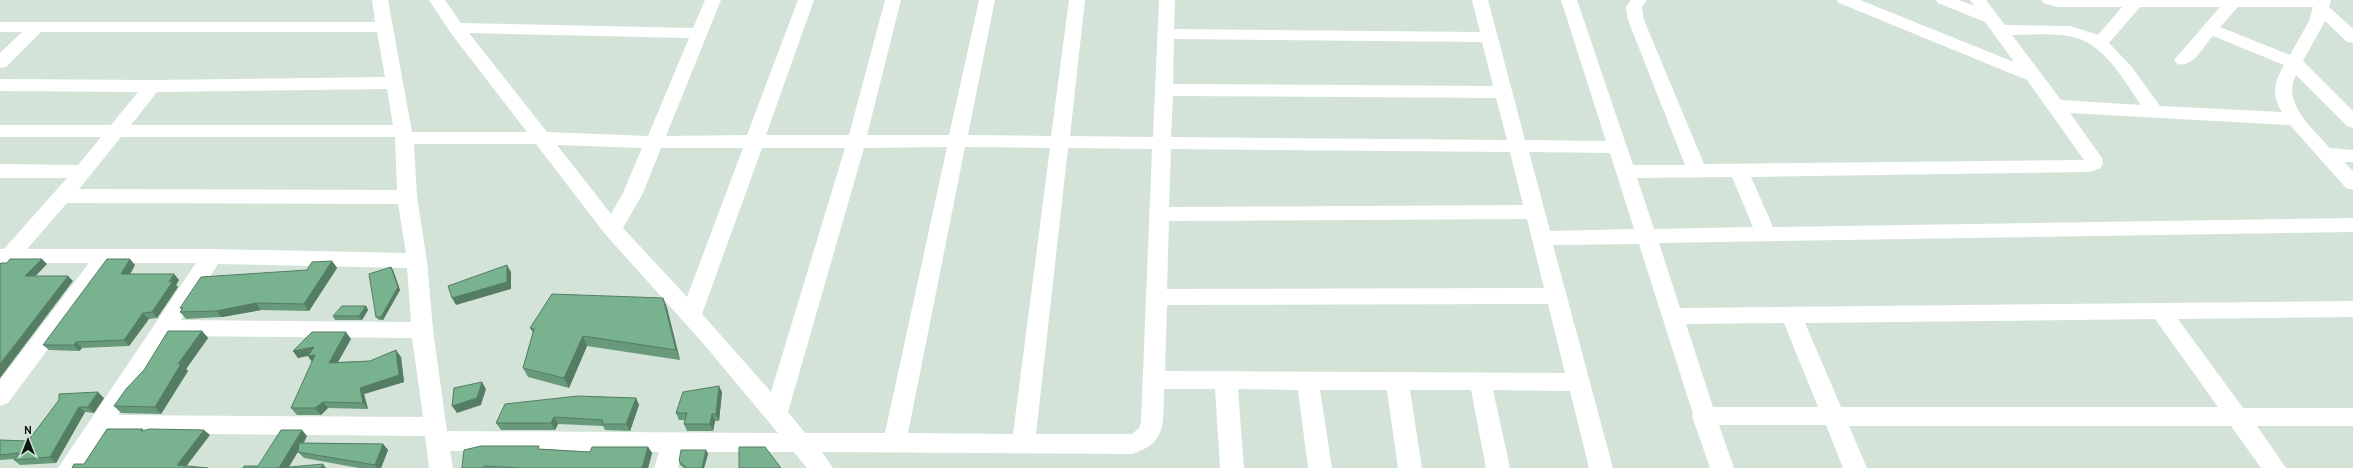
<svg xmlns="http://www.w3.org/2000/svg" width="2353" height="468" font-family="Overpass,sans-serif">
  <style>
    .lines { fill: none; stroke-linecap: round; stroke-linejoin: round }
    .minor { fill: #fff; fill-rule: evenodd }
    .wall { fill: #67997a }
    .shaded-wall { fill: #547d63 }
    .building { fill: #78b28e; stroke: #547d63 }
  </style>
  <rect width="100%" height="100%" fill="#d3e3d8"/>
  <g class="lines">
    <path class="minor" d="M372,0H388L412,132H527L450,32L429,0H445L461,23L693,28L705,0H721L666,136L747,135L798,0H814L766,135H849L885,0H901L867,135H949L979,0H995L968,135L1051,136L1069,0H1085L1070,136L1153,137L1159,0H1175L1174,29L1480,32L1472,0H1488L1525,140L1606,141L1561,0H1577L1633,165H1685L1628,20L1626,7L1631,0H1647L1642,7L1644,20L1704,164L2084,160L2027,80L1839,3L1837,0H1860L2014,62L1985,22L1938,3L1936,0H1959L1974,6L1970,0H1986L2005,25L2070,26L2098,35L2122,7H2057L2043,3L2041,0H2331L2329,7L2353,29V43L2347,42L2325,21L2303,61L2353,111V128L2347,126L2296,75C2281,102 2313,129 2330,148L2353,150V162H2344L2353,171V190L2346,188L2290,125L2070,113L2102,158L2103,163L2101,168L2089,172L1751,177L1773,227L2353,218V232L1659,243L1680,308L2353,301V317L2178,319L2243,408H2353V426H2257L2286,468H2261L2231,426H1849L1867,468H1843L1826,425H1719L1734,468H1710L1692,416L1693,414L1639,244L1553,245L1613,468H1589L1570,391L1493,390L1510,468H1486L1471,390H1410L1422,468H1398L1387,390H1320L1332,468H1308L1298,390L1238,389L1244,468H1220L1215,389H1164C1163,421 1168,443 1132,454L822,452L833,468H807L794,452H682L678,468H654L659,452L450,451L453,468H429L425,436L106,433L83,468H58L196,263H112L8,403L0,406V380L89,263H15L11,267L0,268V249H4L67,178H0V164L78,165L101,137H0V125H111L138,92L0,91V79L152,80L385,77L377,32H41L6,67L0,68V53L22,32H0V22H375ZM2140,7H2220L2174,60L2177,64C2193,68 2203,47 2213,36L2284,65C2274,83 2271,94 2282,112L2160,106L2131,66L2109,43ZM2238,7H2313L2309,21L2290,55L2220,27ZM469,33L689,38L648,136L547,132ZM2012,35C2033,35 2057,32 2077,38C2106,47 2125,82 2141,105L2061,100ZM1174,39L1482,42L1493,86L1173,84ZM387,89L393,125H131L157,92ZM1173,96L1496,98L1507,140L1171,137ZM121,137H395L397,190L79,189ZM414,144H536L605,234L702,342L778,433L447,431L433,330L427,261L417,197ZM557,145L642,148L623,193L611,214ZM947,147L885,433H805L788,412L864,148ZM965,147L1050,148L1013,434L908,433ZM661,148H743L687,297L623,228L643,193ZM762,148H845L771,392L702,314ZM1068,148L1152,149L1141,422L1139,428L1132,434H1036ZM1171,149L1510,152L1523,205L1169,207ZM1529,152L1610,153L1634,229L1550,231ZM1732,177L1753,227L1654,229L1637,178ZM67,203L398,204L406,253L212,249H27ZM1527,219L1544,288L1167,289L1169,221ZM218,264L407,268L411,322L181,320ZM1548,304L1565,373L1165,371L1167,305ZM2155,319L2218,407H1841L1805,323ZM1784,323L1818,407H1713L1686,324ZM170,336L412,338L423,417L118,415Z"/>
  </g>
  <path class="wall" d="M332,261L337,268L309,311L261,310L222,317L186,319L180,312L182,309L180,308L307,270Z
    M135,265L130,274H174L179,280L176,285L178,287L157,318L149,319L129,346L82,348L79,351L49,350L43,345Z
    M393,270L400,290L383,320H379L376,317Z
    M663,298L667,308L680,360L587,346L569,388L528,377L523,368L533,333L530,328Z
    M366,306L368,310L362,320H335L333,316Z
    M202,331L208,338L186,369L188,371L161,414L121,413L114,406Z
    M351,339L338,362L370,361L401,357L404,382L364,394L368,409L328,408L321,415H297L291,408L312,362L308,356L298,358L293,351Z
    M722,392L719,421H715L713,431H687L684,424L685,420H679L676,413Z
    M104,398L94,413L85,412L56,463L20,465L14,460V459L0,460V440L28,441L59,400Z
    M636,398L639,405L630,431L605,430L603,426L558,424L555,430H501L496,423Z
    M307,436L304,443L383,444L388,450L381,468H359L304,458L298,452L289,467L326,468H243L258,466Z
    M648,447L652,453L648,468H462L541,449L590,452Z
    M706,450L708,454L704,468H684L680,465L679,461Z"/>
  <path class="shaded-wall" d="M42,259L47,264L30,282L25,276Z
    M130,259L135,265L127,280L121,274Z
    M332,261L337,268L309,311L304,304Z
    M507,265L511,272V289L456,305L452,298Z
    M391,267L393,270L400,290L383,320L381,317Z
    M174,274L179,280L176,285L178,287L157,318L152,312L169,282Z
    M68,276L73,281L0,378V364Z
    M663,298L667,308L680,360L676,350Z
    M256,303L261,310L222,317L216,311Z
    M366,306L368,310L362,320L359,316Z
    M143,313L149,319L129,346L124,340Z
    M202,331L208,338L186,369L188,371L161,414L155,407L178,364Z
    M346,332L351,339L334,369L329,363Z
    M583,336L587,346L569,388L564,378Z
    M76,342L82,348L79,351L74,345Z
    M314,347L319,353L298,358L293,351Z
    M396,350L401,357L404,382L364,394L368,409L363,403L360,388Z
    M315,355L313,363L308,356Z
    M482,382L486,389L481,405L457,413L452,406Z
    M719,386L722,392L719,421L716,414Z
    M98,392L104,398L94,413L88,407Z
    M636,398L639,405L630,431L626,424Z
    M323,402L328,408L321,415L315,408Z
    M79,407L85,412L56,463L50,457Z
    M712,414L715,421L713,431L710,424Z
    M554,417L558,424L555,430L551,423Z
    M204,430L210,435L185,468L177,465Z
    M302,430L307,436L288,468H279Z
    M383,444L388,450L381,468H377L375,465Z
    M648,447L652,453L648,468H642Z
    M706,450L708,454L704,468H702Z
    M323,464L326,468H321Z"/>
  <path class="building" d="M10,259H42L25,276H68L0,364V264L1,263H7Z
    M107,259H130L121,274H174L169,282L173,281L152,312L143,313L124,340L76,342L74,345H43Z
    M332,261L304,304L256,303L216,311L180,312L183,308H180L201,277L307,270L312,262Z
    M507,265V282L452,298L448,286Z
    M391,267L398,287L381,317H376L369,274Z
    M552,294L663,298L676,350L583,336L564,378L523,368L534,329L530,328Z
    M342,306H366L359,316H333Z
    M168,331H202L178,364H181L155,407L114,406L126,389L144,370Z
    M312,332H346L329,363L370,361L396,350L399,375L360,388L363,403L323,402L315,408H291L315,355L308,356L314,347L293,351Z
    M482,382L477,398L452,406L454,388Z
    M719,386L716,414H712L710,424H684L687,413H676L683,392Z
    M98,392L88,407H79L50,457L14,460L19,453L0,455V440L28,441L59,400V394Z
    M578,396L636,398L626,424H602L603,420L554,417L551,423H496L505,404Z
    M107,429H143L141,431L150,429L204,430L177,465L208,468H72L74,464H84Z
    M281,430H302L279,468L323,464L321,468H243L244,466H258Z
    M299,443L383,444L375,465L298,452Z
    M481,446H539L538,449L590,452L592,447H648L642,468H521L484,466V468H462L464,450Z
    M739,447H765L781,468H739Z
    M681,450H706L702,468H687L679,461Z"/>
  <g transform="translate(28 440)" stroke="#d3e3d8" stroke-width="3" paint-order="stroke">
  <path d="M0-3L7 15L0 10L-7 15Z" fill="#111713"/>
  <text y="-6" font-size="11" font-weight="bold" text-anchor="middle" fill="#111713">N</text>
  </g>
</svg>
